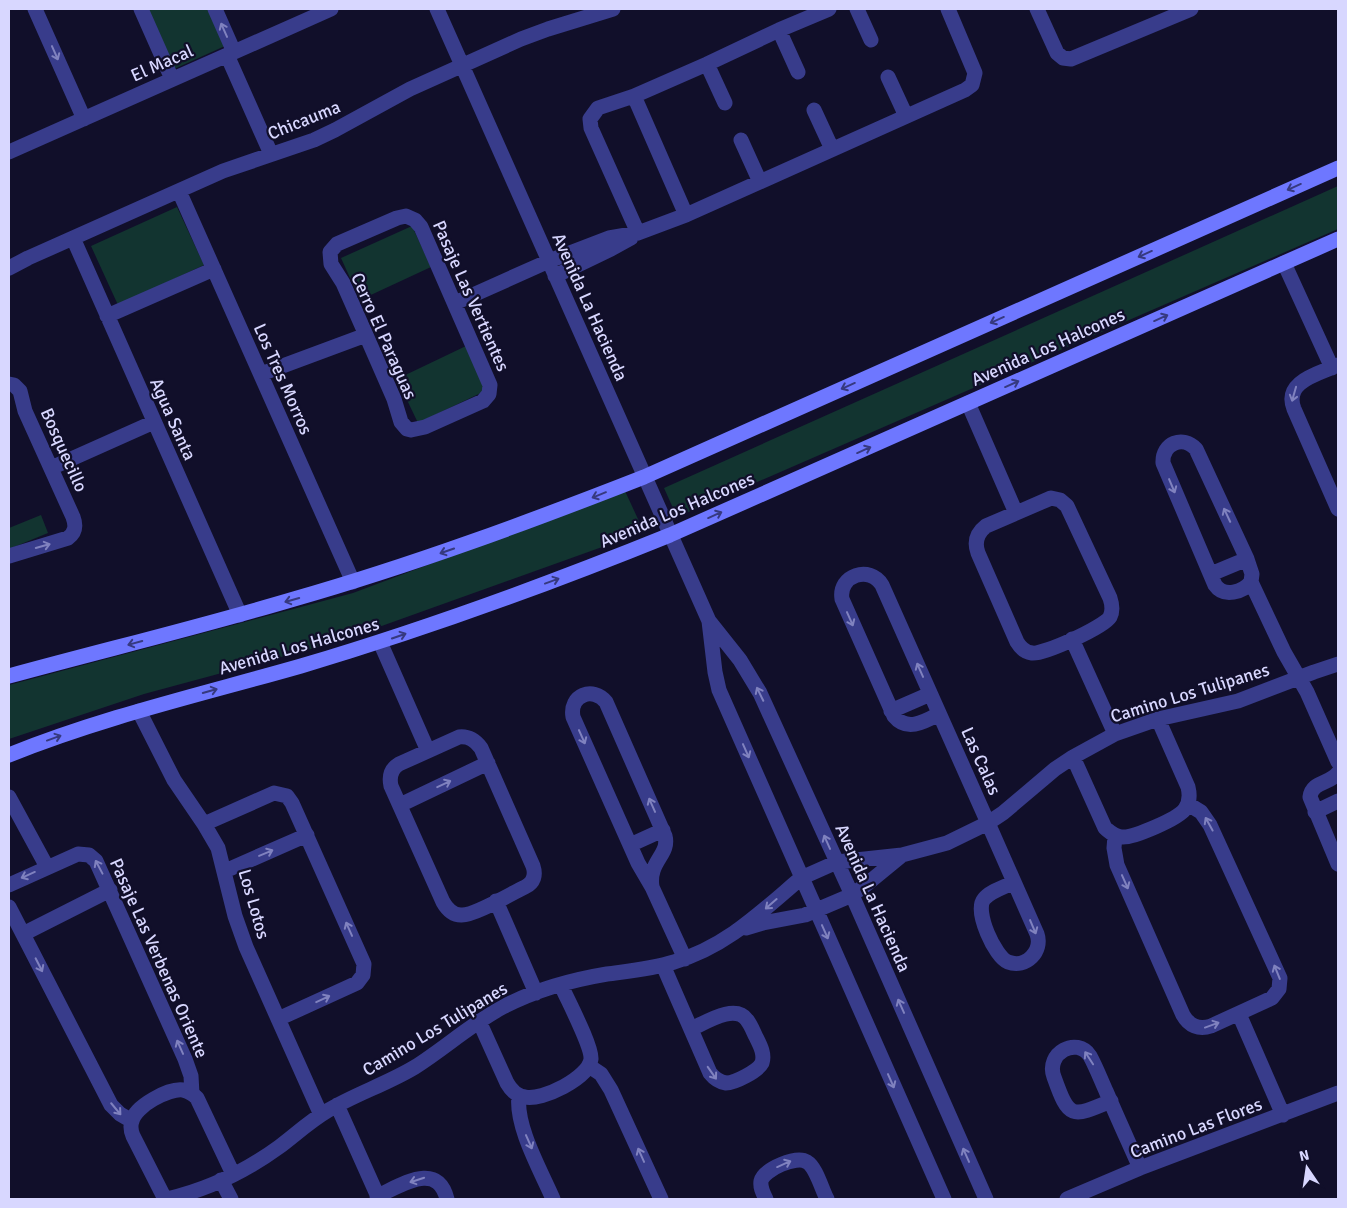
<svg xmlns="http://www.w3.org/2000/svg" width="1347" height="1208" font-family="Signika,sans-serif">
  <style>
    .green { fill: #123430 }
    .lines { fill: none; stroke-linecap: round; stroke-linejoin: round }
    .street { stroke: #383c8b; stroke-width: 15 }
    .secondary { stroke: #6e77ff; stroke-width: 15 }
    .oneway { stroke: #8082bf }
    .oneway2 { stroke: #36397f }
    .labels { text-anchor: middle; stroke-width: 4.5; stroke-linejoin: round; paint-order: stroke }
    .street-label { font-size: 18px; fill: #d8d7ff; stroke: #110f2a }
  </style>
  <rect width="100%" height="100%" fill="#110f2a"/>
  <path class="green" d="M148,9H208L225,46L174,69Z
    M1338,186V229L677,517L664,488Z
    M177,207L204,265L118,305L91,246Z
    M412,226L431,267L360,300L341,258Z
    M466,346L487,390L418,423L397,379Z
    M625,491L644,532L337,642L144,694L9,739V685L353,593Z
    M41,515L48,533L9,549V528Z"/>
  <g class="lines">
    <path class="street" d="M35,9L84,119
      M141,9L172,79
      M215,9L234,52
      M437,9L709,621L740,660L760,693L852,895L986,1199
      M857,9L871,40
      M1037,9L1057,53L1063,58L1071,59L1191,9
      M779,30L798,72
      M227,55L271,154
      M707,64L725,103
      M888,77L906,116
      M634,96L686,215
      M814,110L832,149
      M741,140L760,182
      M9,152L331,9
      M179,191L353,582
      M406,216L415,220L421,227L490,385L489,394L483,401L425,427L411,430L407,429L401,422L394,399L366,335L343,283L331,264L330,252L337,244L397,218Z
      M638,233L591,128L590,119L598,108L634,96L707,64L779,30L829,9
      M73,238L240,615
      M1284,263L1332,368
      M9,268L28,258L223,171L314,140L335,130L410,89L521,39L548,29L613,9
      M555,276L611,249L631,238
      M455,303L549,261L609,238L638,233L686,215L965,90L972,85L975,73L948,9
      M107,316L214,269
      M1338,365C1319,374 1283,381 1294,409L1338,509
      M261,374L366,335
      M9,384L14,385L20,391L25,411L73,517C76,525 76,532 68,538L9,556
      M968,403L1016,513
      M51,468L154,422
      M1051,498L1060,500L1067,506L1110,598C1112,604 1113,611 1110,617C1104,627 1043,655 1032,653C1025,652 1020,647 1017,642L978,553C974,542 977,533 986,526Z
      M1211,574L1247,559
      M1251,582C1243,592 1224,598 1215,585L1163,463C1162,443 1183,435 1196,449L1247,559L1252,574L1251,582L1284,652L1307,692L1338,762
      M709,621L715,672L719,690L944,1199
      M1072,639L1115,734
      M380,642L428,751
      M139,711L174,780L204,824L218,848L235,916L246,947L321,1115
      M891,711L930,694
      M939,714C924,722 907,732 894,716L842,599C838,575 870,565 882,585L988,823C1004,860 1021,897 1037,934C1043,951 1026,969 1008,962C995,957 974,911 984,899C990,891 1005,887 1014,882
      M459,737C469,736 475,740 481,748L533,866C536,875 534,883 525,887C512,893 474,916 461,915C452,915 447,909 443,902L391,786C389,777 391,769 399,764Z
      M1073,757L1105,828C1110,832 1115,837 1122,837C1133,838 1178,819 1185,809C1190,802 1190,795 1188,787L1158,719
      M1338,773C1330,784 1312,781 1310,797L1338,864
      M9,797L47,867
      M400,805L488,763
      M1315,812L1338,801
      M204,824L274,793L287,796L292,803L364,964L363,975L357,983L278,1019
      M1115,836L1114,848L1117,865L1183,1015C1189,1026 1199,1030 1211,1026L1272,998L1279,989L1280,978L1210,825L1201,812L1188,804
      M630,845L663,830
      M225,871L307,835
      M9,885L78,854L89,855L96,861L185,1059L191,1076L192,1094
      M652,887C648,861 670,855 665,836L606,702C593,686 569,695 573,717L638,863L652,887L685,959
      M496,901L536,993
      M9,907L111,1105L120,1114L132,1121
      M746,928L763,923L805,915L845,898L862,888L901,856
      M23,934L110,890
      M663,965L669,979L710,1073C714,1078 719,1082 726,1083C735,1083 758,1071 762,1063C765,1054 760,1045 756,1037C753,1031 751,1025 747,1020C735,1003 705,1023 691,1029
      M1239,1014L1283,1115
      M479,1021L507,1083C511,1090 517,1096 525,1097C542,1101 589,1078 591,1059C592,1046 567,999 561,985
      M589,1066L601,1074L611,1090L661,1199
      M519,1096C515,1126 541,1171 553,1199
      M1111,1101C1071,1118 1069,1119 1054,1077C1045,1053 1077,1036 1090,1056C1096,1067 1101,1080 1106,1091C1117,1117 1129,1143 1140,1168
      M337,1105L379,1199
      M221,1180L231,1199
      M377,1196C401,1186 437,1160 447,1199
      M165,1199L133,1136C131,1131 130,1126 132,1121C135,1106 169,1088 183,1090C189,1091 193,1094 197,1098L233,1174
      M167,1199C206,1190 246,1171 279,1147C295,1135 310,1121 327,1111C355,1094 387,1084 415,1067C445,1048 471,1024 503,1007C535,990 571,980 607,974C629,971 652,969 674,962C726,947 761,912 801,878L837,862L902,855L947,843L988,823L1003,813L1055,769L1073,757L1115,734L1158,719L1238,701L1314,672L1338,664
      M766,1199C763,1193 760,1188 761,1181C764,1169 797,1155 807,1162C816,1167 822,1190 827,1199
      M1067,1199L1140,1168L1338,1093"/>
    <path class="secondary" d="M9,676C104,650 200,627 294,599C413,565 529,522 644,477L1338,168
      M9,755C103,717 203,694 301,666C426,629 549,584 670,535L1338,239"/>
  </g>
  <defs><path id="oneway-shaft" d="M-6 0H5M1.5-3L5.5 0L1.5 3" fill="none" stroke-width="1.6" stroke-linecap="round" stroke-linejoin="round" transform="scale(1.25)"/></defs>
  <g class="oneway">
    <use href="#oneway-shaft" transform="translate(224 30) rotate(-114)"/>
    <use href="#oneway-shaft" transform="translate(55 53) rotate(66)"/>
    <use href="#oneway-shaft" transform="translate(1294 394) rotate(106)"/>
    <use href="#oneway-shaft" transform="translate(1172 486) rotate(67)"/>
    <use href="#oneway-shaft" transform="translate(1227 515) rotate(-115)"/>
    <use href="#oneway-shaft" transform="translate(43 546) rotate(-16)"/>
    <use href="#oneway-shaft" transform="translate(850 619) rotate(66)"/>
    <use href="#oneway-shaft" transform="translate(920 670) rotate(-114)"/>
    <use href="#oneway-shaft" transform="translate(760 694) rotate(-116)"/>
    <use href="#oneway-shaft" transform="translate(582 737) rotate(66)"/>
    <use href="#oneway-shaft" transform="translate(746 751) rotate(66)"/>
    <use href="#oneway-shaft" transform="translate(444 784) rotate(-25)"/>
    <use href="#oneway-shaft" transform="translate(652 805) rotate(-114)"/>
    <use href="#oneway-shaft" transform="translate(1209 824) rotate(-119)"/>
    <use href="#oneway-shaft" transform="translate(827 842) rotate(-114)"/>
    <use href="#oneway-shaft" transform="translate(266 853) rotate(-23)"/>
    <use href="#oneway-shaft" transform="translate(99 867) rotate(-118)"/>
    <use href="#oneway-shaft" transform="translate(28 875) rotate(156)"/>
    <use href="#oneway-shaft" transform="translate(1125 882) rotate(66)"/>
    <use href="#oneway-shaft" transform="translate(771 904) rotate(139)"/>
    <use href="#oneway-shaft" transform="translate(1033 927) rotate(67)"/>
    <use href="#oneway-shaft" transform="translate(349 929) rotate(-114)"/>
    <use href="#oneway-shaft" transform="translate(825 932) rotate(66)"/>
    <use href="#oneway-shaft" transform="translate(39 965) rotate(63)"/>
    <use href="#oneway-shaft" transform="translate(1277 972) rotate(-112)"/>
    <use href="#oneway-shaft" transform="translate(323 999) rotate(-25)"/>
    <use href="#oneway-shaft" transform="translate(901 1006) rotate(-114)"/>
    <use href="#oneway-shaft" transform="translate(1212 1025) rotate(-20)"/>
    <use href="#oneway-shaft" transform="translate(180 1047) rotate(-114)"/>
    <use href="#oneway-shaft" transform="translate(1089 1058) rotate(-123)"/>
    <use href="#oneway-shaft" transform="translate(712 1073) rotate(55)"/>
    <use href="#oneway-shaft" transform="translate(891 1081) rotate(66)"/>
    <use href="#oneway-shaft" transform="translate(116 1109) rotate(50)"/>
    <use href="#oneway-shaft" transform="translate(529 1142) rotate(66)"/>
    <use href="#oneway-shaft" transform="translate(641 1155) rotate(-114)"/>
    <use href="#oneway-shaft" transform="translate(966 1155) rotate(-114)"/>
    <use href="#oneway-shaft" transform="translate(784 1164) rotate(-24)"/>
    <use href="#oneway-shaft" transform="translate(417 1180) rotate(162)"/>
  </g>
  <g class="oneway2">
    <use href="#oneway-shaft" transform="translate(1294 187) rotate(156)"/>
    <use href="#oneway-shaft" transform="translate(1145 254) rotate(156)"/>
    <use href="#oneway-shaft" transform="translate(1161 318) rotate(-24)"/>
    <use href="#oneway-shaft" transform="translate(997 320) rotate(156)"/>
    <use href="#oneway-shaft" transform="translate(1012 384) rotate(-24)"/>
    <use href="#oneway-shaft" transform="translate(848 386) rotate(156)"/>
    <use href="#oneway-shaft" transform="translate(864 450) rotate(-24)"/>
    <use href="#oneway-shaft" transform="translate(599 495) rotate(158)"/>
    <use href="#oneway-shaft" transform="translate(715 515) rotate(-24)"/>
    <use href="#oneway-shaft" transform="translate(447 551) rotate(161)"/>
    <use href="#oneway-shaft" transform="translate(552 581) rotate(-20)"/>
    <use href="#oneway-shaft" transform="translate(292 600) rotate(164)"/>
    <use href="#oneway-shaft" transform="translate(399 636) rotate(-19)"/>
    <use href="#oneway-shaft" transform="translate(135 643) rotate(165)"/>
    <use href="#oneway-shaft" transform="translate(210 691) rotate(-16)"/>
    <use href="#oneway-shaft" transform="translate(54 738) rotate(-20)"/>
  </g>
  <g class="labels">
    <g class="street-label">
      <text transform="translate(162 63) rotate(-24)" y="6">El Macal</text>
      <text transform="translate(304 120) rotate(-22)" y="6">Chicauma</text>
      <text transform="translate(471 296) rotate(66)" y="6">Pasaje Las Vertientes</text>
      <text transform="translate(590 307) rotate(66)" y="6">Avenida La Hacienda</text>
      <text transform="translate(384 336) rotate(66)" y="6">Cerro El Paraguas</text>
      <text transform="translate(1048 347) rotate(-24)" y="6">Avenida Los Halcones</text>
      <text transform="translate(283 379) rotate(66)" y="6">Los Tres Morros</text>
      <text transform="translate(173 419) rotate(66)" y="6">Agua Santa</text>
      <text transform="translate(64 450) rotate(66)" y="6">Bosquecillo</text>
      <text transform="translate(677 510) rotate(-23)" y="6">Avenida Los Halcones</text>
      <text transform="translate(299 646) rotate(-16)" y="6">Avenida Los Halcones</text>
      <text transform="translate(1190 693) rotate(-17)" y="6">Camino Los Tulipanes</text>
      <text transform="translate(981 761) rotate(66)" y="6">Las Calas</text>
      <text transform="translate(873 898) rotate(66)" y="6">Avenida La Hacienda</text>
      <text transform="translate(254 904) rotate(74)" y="6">Los Lotos</text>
      <text transform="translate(159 958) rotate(66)" y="6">Pasaje Las Verbenas Oriente</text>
      <text transform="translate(435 1029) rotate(-31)" y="6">Camino Los Tulipanes</text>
      <text transform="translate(1196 1128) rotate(-21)" y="6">Camino Las Flores</text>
    </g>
  </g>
  <rect width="1347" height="1208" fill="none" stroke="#d8d7ff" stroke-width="20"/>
  <g transform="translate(1307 1168) rotate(347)" stroke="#110f2a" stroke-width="4" paint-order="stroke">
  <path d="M0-4L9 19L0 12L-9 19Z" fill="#d8d7ff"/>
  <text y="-8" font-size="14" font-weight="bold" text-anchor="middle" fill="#d8d7ff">N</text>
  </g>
</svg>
